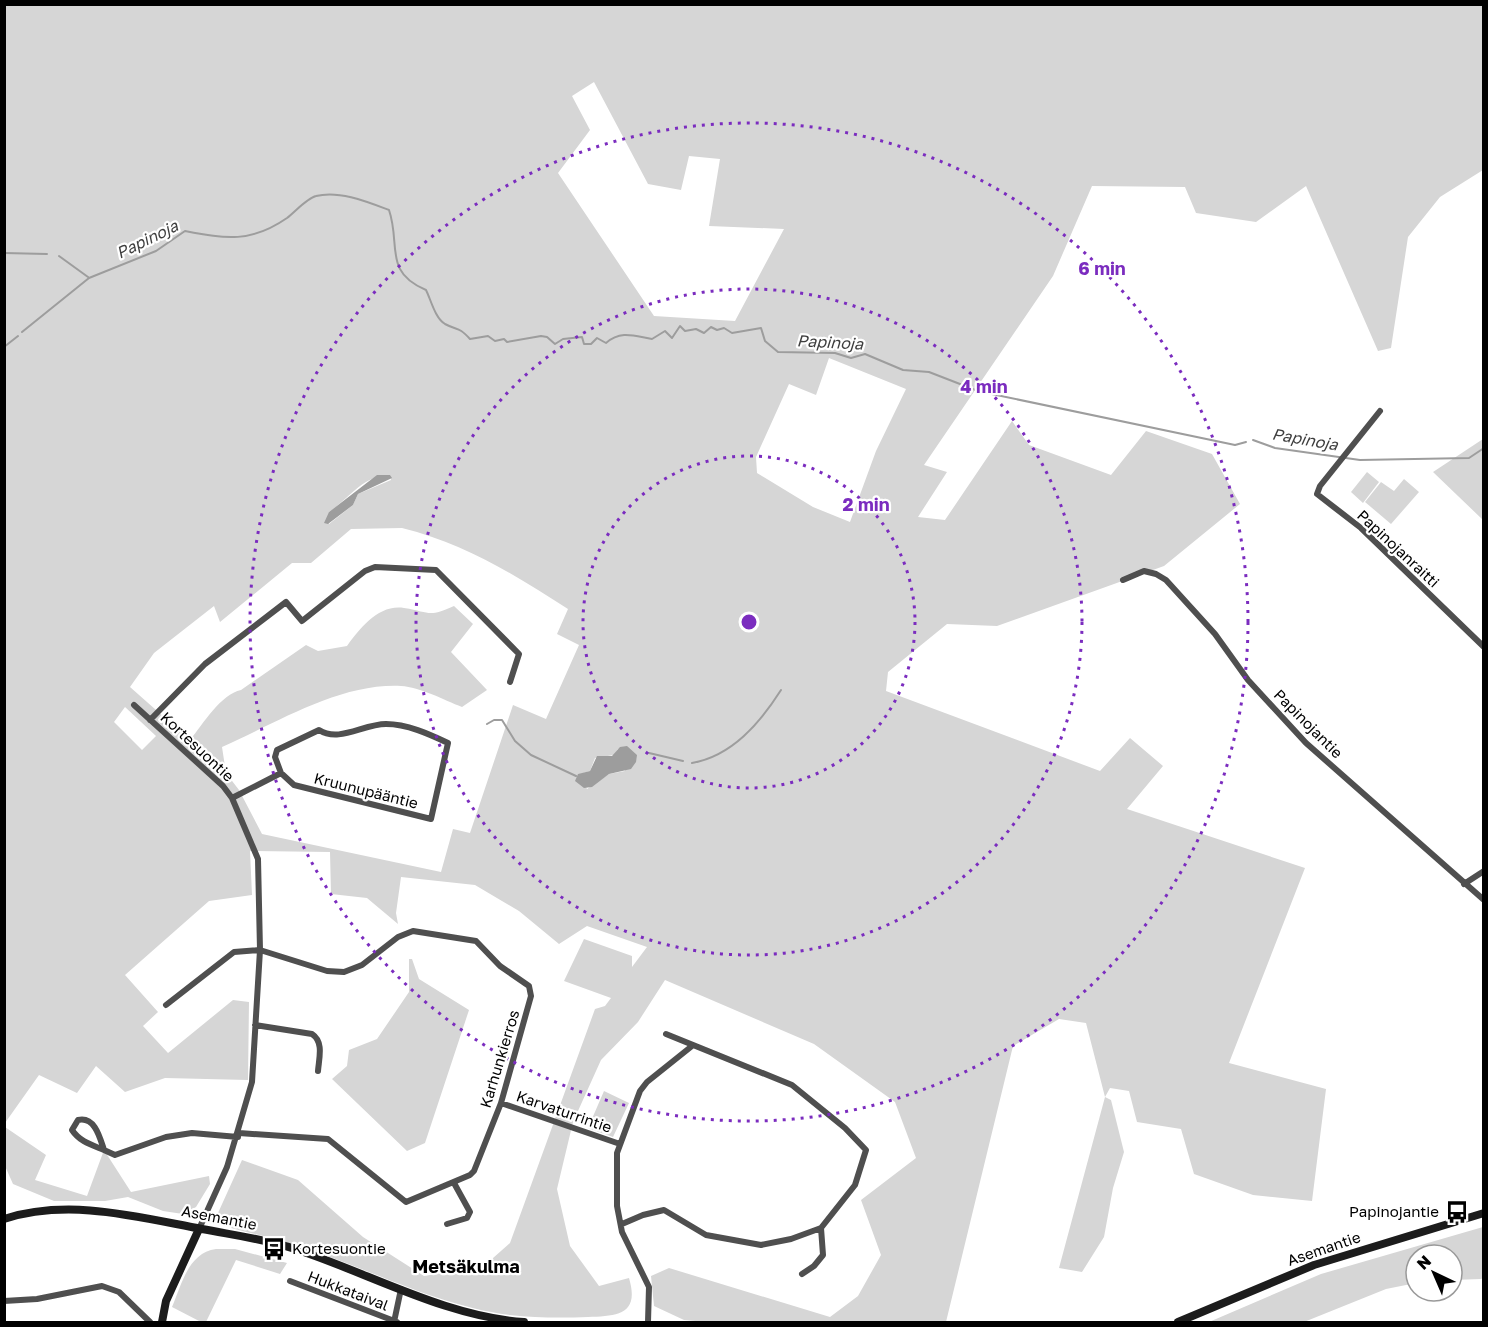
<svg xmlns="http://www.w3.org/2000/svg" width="1488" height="1327" font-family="'Golos Text',sans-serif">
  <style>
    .green { fill: #d6d6d6; fill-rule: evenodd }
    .water { fill: #9d9d9d }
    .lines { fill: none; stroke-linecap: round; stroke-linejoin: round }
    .stream { stroke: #9d9d9d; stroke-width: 2 }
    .minor { stroke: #4f4f4f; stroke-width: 6 }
    .secondary { stroke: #1c1c1c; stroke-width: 8 }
    .ring { fill: none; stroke: #7b2cbf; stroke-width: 3; stroke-dasharray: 3 6 }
    .labels { text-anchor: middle; stroke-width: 4.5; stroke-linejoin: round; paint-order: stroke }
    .street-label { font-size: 15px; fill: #000; stroke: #fff }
    .poi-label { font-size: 15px; fill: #000; stroke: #fff; text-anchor: end }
    .water-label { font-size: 16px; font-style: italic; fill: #3e3e3e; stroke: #fff }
    .quarter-label { font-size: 18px; font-weight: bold; fill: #000; stroke: #fff }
    .centre { fill: #7b2cbf; stroke: #fff; stroke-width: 3 }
    .ring-label { font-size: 18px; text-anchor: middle; font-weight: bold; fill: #7b2cbf; stroke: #fff; stroke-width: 4.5; stroke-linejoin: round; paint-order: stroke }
  </style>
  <rect width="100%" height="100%" fill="#fff"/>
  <path class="green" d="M5,5H1483V170L1440,197L1408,237L1391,348L1378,351L1306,186L1256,222L1196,213L1185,187L1092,186L1053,276L924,465L947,472L918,517L945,520L1012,421L1029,445L1111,475L1146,431L1212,454L1240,504L1164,566L997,626L947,624L888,672L886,691L1100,771L1130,738L1163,766L1127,809L1305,868L1229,1063L1326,1089L1312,1201L1253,1195L1194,1174L1181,1129L1137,1122L1129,1091L1110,1088L1105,1097L1111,1100L1124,1152L1113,1188L1104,1237L1082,1272L1059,1268L1105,1097L1086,1023L1059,1019L1013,1046L946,1322H707L684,1320L654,1306L651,1276L669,1268L830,1317L858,1296L881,1255L861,1200L916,1158L895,1102L814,1044L665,980L638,1022L601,1060L573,1122L557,1189L570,1246L599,1286L629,1278C640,1315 617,1316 588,1317C563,1318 536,1318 510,1315C438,1306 370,1269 301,1247C278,1239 254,1234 231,1228L230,1221L218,1213L242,1160L298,1180L363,1237L424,1276L484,1266L510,1243L595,1009L605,1006L611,998L564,981L584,939L632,956V967L647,947L587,926L559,944L519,911L475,885L401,877L396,913L398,924L367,898L331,894L330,852L250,851L252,895L209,901L125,975L158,1012L143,1026L168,1053L233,1000L249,1002L248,1080L165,1078L125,1092L96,1066L77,1093L39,1075L5,1123ZM594,82L648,184L681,190L689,156L720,159L709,226L784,229L735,321L654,316L558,173L590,130L572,96ZM829,358L906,389L876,451L850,522L813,507L757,473L756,457L789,384L816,395ZM390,475L391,480L358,494L353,505L329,524V512C351,497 362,476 390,475ZM402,528C466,544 513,574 568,609L557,634L579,645L546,719L513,705L470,833L453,829L441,872L262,834L239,790L226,773L222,747C277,723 339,683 401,686C420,687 444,700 462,707L487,690L451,652L473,624L454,606C428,618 430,612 404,608C379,604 360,628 347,646L318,651L306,645L241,690C221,694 203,724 190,740L130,687L154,653L214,606L220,622L292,563H311L351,529ZM125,707L156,736L142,750L114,722ZM618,749L625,771L609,774L587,789L580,774L590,771L595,758L614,755Z
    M1483,439V520L1433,472Z
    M1367,472L1379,482L1363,503L1351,492Z
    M1404,479L1419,492L1391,524L1365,502L1381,482L1394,491Z
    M409,959H412L419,979L469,1010L425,1143L407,1151L332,1079L347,1066L349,1050L377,1039L409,992Z
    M604,1091L629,1103L613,1137L588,1128Z
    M5,1127L46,1155L35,1180L87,1196L104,1150L131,1192L209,1176L210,1184L196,1207L183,1214L163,1211L128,1197L105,1201H54L13,1184L5,1166Z
    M1483,1227V1278L1481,1279L1452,1280V1255H1416V1283L1386,1289L1304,1322H1209L1321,1274Z
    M216,1249H235L287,1263L280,1274L236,1260L206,1322H201L172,1307C182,1284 188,1253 216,1249Z"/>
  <path class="water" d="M377,475H390L392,478L358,494L353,505L328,524L324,523L329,512Z
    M627,746L637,755L636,762L631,769L609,774L592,787L584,788L575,781L578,774L590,771L597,756H612L620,747Z"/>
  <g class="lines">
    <path class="stream" d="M4,253L47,254
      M59,256L88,277
      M22,332L89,278L156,251L185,231C226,239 251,243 287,218C295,212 307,198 316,196C339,190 368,202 389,210C401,245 383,272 426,290C431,300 435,318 445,324C458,331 458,326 470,339L488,336L495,341L504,339L507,342L541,336L547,337L555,344L563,339L582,337L584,344H591L597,338L606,343C621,330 634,336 652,339L665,331L672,338L680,326L685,331L696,329L704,333L711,327L717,330L724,328L732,333L761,328L765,341L778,352L835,353L851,358L865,354L903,370L929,372L978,391
      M4,347L18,336
      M982,392L1235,445L1246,442
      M1253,440L1275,448L1360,460L1469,458L1484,448
      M487,724L494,720H502L515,741L531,755L576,776
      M649,753L683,761
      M692,763C732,756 760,723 781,690"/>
    <path class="minor" d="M1380,411L1320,486L1317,494L1361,528L1484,647
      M1123,580L1144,571L1156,574L1166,580L1215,634L1248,680L1306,743L1484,900
      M134,705L223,786L232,798L258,859L260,950L252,1082L227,1167L199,1229
      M150,720L205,664L286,602L302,621L365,571L375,567L436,570L519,654L510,682
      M232,798L281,773L294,785L431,819L448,743C429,734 407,724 386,724C363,724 339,743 319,730L277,750L275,757L281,773
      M1464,884L1484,871
      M166,1005L234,952L260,950L327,971L344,972L362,965L398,937L413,931L476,941L500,966L529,986L531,996L501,1103L474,1171L470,1175L406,1202L328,1139L239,1133
      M255,1025L312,1034C324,1042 319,1058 318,1071
      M501,1103L620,1144
      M104,1150C92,1145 80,1142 72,1130L78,1120C95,1116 100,1138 104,1150L115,1155L166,1137L192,1133L238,1137
      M447,1224L467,1218L470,1212L454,1183
      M622,1224L643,1215L664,1210L706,1235L761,1245L791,1239L821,1228L855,1185L866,1150L845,1128L792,1085L666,1034
      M802,1274L814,1266L823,1255L821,1228
      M290,1281L397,1322
      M4,1301L37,1299L102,1286L119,1292L150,1322
      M394,1322L401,1289
      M648,1322L649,1287L622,1232L617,1206V1153L640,1091L647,1082L692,1046"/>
    <path class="secondary" d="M4,1219C69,1198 138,1217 202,1229C233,1235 265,1239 295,1249C369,1273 446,1317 524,1322
      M162,1322L166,1301L199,1229
      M1178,1322L1314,1265L1484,1213"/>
  </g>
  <g class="ring">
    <circle cx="749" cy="622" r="166"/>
    <circle cx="749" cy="622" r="333"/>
    <circle cx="749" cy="622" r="499"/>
  </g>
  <defs>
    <g id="bus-bare" transform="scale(1.8)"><path d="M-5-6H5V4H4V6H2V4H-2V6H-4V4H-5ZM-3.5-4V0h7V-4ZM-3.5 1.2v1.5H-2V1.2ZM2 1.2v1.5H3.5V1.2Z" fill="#000" stroke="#fff" stroke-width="2.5" paint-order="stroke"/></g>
  </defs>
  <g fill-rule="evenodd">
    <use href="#bus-bare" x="1457" y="1212"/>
    <use href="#bus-bare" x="274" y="1249"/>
  </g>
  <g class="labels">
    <g class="street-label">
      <text transform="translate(1398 549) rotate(43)" y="5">Papinojanraitti</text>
      <text transform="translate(1308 724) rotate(45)" y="5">Papinojantie</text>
      <text transform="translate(197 747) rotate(43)" y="5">Kortesuontie</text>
      <text transform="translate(366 791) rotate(14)" y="5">Kruunupääntie</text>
      <text transform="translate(500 1059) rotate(-73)" y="5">Karhunkierros</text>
      <text transform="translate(564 1112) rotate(19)" y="5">Karvaturrintie</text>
      <text transform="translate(219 1218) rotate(11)" y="5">Asemantie</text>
      <text transform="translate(1324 1249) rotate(-19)" y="5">Asemantie</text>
      <text transform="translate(348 1291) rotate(21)" y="5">Hukkataival</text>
    </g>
    <g class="poi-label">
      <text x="1439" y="1217">Papinojantie</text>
      <text x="292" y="1254" text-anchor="start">Kortesuontie</text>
    </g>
    <g class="water-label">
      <text transform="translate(147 239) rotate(-26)" y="6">Papinoja</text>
      <text transform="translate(830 342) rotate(3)" y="6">Papinoja</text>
      <text transform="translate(1305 439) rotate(10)" y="6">Papinoja</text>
    </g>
    <g class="quarter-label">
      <text x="466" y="1273">Metsäkulma</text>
    </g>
  </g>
  <circle cx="749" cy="622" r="9" class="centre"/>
  <g class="ring-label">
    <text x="1102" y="275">6 min</text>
    <text x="984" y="393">4 min</text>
    <text x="866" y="511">2 min</text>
  </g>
  <rect width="1488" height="1327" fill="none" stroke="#000000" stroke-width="12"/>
  <g transform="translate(1434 1273) rotate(316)"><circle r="28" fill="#ffffff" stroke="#999999" stroke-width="1.5"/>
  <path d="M0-4.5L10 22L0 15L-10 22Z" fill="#000000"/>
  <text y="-9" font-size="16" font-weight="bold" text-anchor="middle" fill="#000000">N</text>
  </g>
</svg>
